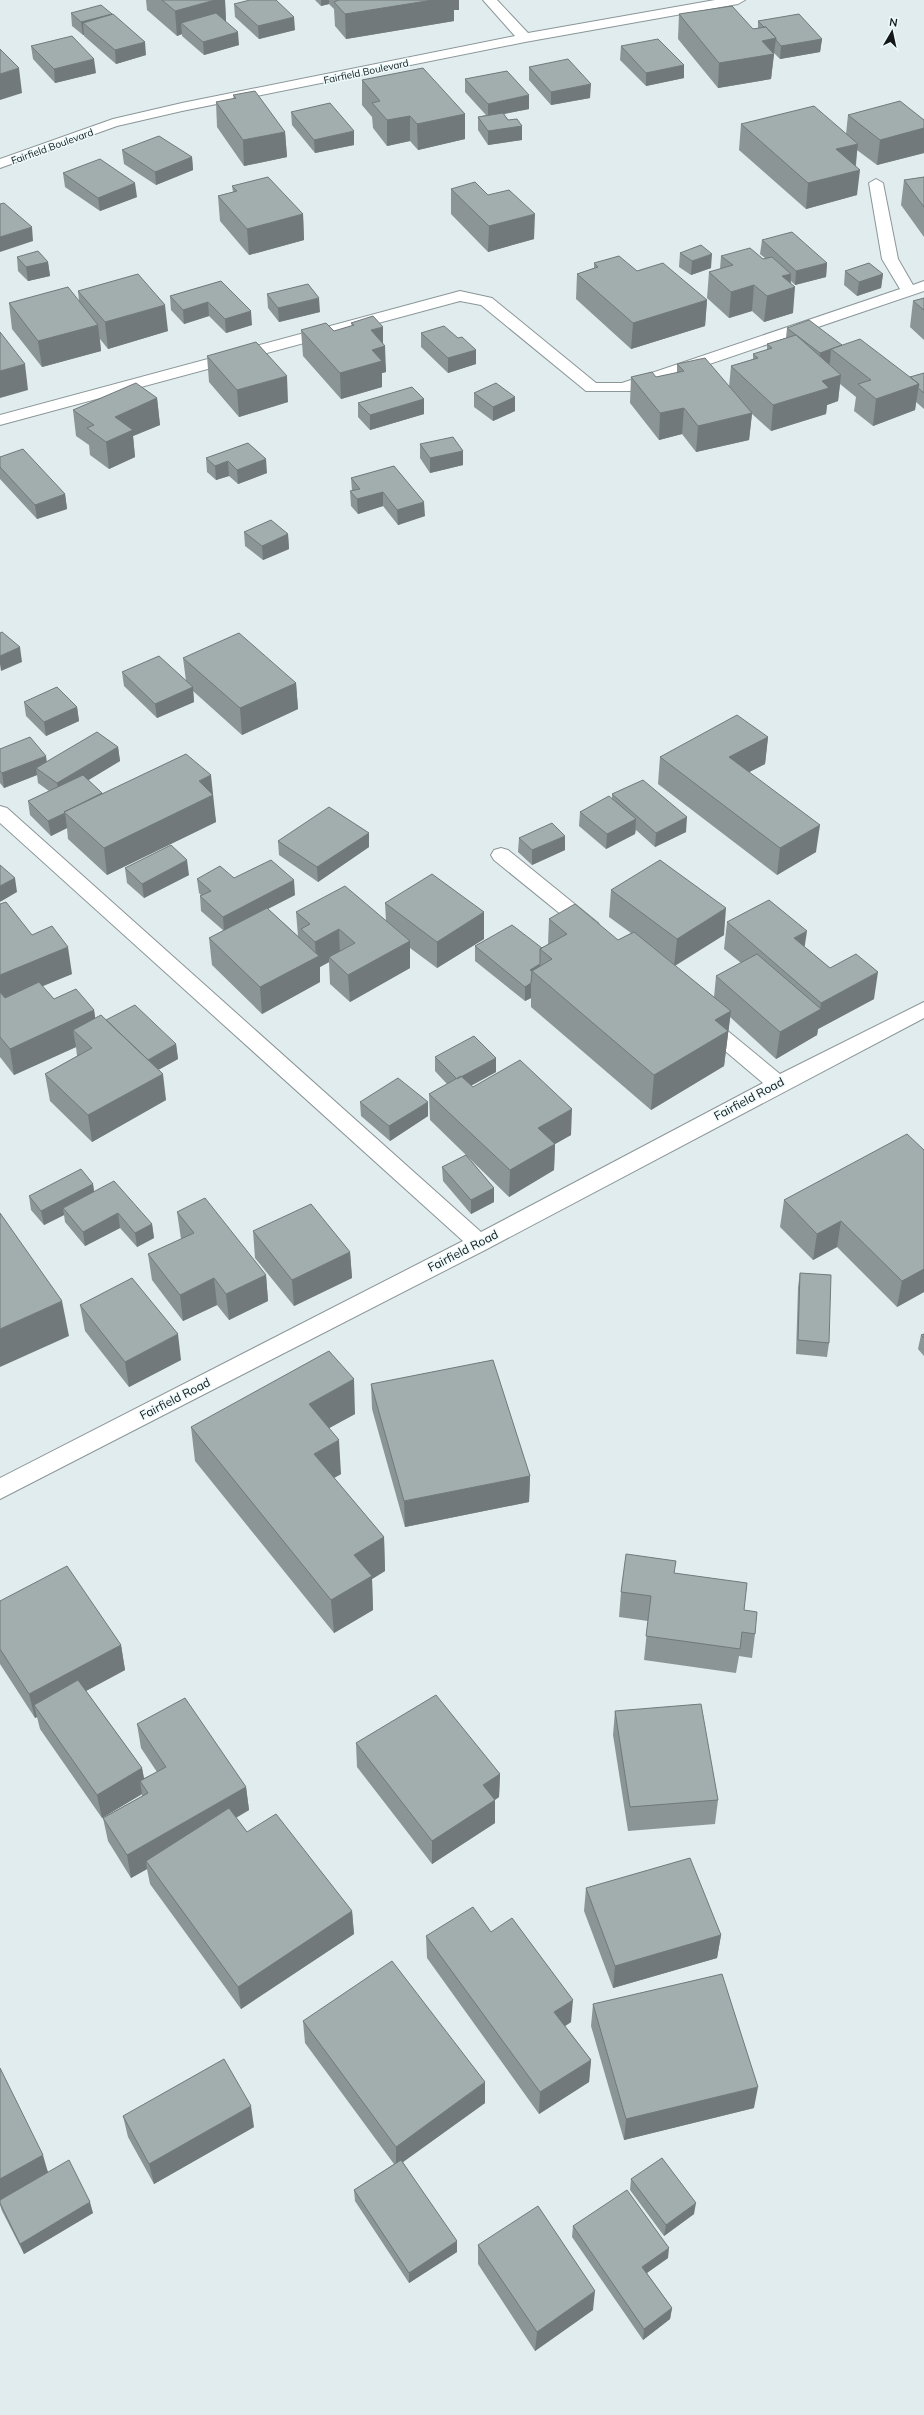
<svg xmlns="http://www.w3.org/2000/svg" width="924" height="2415" font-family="Mulish,sans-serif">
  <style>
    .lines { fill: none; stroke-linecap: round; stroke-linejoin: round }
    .minor-casing { stroke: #8b9698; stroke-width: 2 }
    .minor { fill: #fff; fill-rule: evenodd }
    .wall { fill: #8b9596 }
    .shaded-wall { fill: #71797a }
    .building { fill: #a2adae; stroke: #71797a }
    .labels { text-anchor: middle; stroke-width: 3; stroke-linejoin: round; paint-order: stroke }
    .far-street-label { font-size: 10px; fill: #141819; stroke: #edfafb }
    .street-label { font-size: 12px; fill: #141819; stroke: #edfafb }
  </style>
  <rect width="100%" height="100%" fill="#e0eced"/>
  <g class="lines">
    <g class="minor-casing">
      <path id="minor" d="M483,0H497L528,33L715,0H745L738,4L525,42L182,111L117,126L0,168V159L113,119L182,103L515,36Z
        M876,179L883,183L898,259L913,285L924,281V291L630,391H586L481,305L460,301L0,425V415L460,291L492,298L596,383H622L900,289L882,259L869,183Z
        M0,806L7,808L481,1232L763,1083L698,1028L695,1023L698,1018L705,1016L712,1018L780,1074L924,1002V1018L487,1249L0,1499V1478L463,1241L0,823Z
        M501,848L508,850L598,923L601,928L598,933L591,935L584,933L494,860L491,855L494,850Z"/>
    </g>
    <use href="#minor" class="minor"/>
  </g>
  <path class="wall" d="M146,0H225L226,22L239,45L204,55L182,36V34L177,36L147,10Z
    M315,0H459V10H454V21L346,39L335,26L334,9L329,4L321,6Z
    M234,4L295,30L259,39L235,17Z
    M71,13L112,14V15L146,55L116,64L84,36V35H83L72,26Z
    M679,14L753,29L758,28V21L822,39L820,52L780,59L774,53L771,79L718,88L678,39Z
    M31,46L96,73L55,83L33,59Z
    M621,46L684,78L646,86L620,60Z
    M529,67L590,98L551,105L529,80Z
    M465,79L529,109L504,114L508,120L522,126V140L488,145L478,130V117L486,115L465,92Z
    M362,80L465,114V139L418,150L410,141L387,146L373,128L372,117L362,105Z
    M233,95L285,132L287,157L244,166L217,127L216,102L234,99Z
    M291,112L354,145L315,153L292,125Z
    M848,115L924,120V153L877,165L857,150L856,166L857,195L806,209L739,150L741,124L846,134Z
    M122,150L192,157L193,170L156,185L124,164Z
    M63,173L137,197L100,211L65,187Z
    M924,177V237L901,205L904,180Z
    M232,186L303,214L304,240L249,255L220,221L218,196L233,192Z
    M451,189L488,195L534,239L488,252L451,214Z
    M762,240L827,263L826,277L795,285L791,281L793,313L764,322L752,311L729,318L707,298L709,272L720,269L721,256L763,259L765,258L760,254Z
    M680,253L711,268L691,275L679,267Z
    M17,257L48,262L50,276L28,281L18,271Z
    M594,263L637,271L707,300L705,326L631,349L576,299L577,274L594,268Z
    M845,271L883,274L881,288L857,296L844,285Z
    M221,281L252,325L226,333L209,316L184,324L171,310L170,296Z
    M78,291L168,331L108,349L100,339L101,351L42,367L12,329L9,303L79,301Z
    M267,294L320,312L279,322L268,308Z
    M924,298V340L910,327L913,301Z
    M351,323L383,343L386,372L382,373V387L341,399L303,356L301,330L334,331L352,326Z
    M787,328L842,345L910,377L924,373V409L916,402L915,410L873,426L854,411L856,397L840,384L838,401L827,405L826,414L771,431L752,414L749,440L696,452L682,434L659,440L630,403L631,377H656L677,373V364L729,387L731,366L753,359V354L767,350V344L786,338Z
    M421,333L458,338L476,350V364L448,373L421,347Z
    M207,356L288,402L239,417L209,382Z
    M474,393L515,397V411L493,421L474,407Z
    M157,398L160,425L133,436L135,457L109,469L90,455L89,445L76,436L73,410Z
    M424,399V414L370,430L358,417V403Z
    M248,443L267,473L238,484L229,476L216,480L207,472L206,458Z
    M420,444L463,451V465L430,473L420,458Z
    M0,457L65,494L67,509L37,519L0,479Z
    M394,466L425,516L398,525L383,506L358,514L351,506L350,491H352L351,478Z
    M244,532L288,534L289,549L263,560L245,546Z
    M183,658L296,683L298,709L242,735L193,691L194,702L157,718L124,686L122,672L186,681Z
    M24,702L77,707L79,721L46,736L26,716Z
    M768,737L765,764L749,772L816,852L777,875L658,784L660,757Z
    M118,747L120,761L88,780L102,793L212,794L216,822L107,875L68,839L67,828L51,836L30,815L28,801L49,791L38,783L37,775L4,788L0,783V749L47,762Z
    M612,794L686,832L655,847L636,830L635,834L606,849L579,826L580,812L612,799Z
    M369,833V847L318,882L279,855L278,841Z
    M519,838L565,850L532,865L518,852Z
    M125,868L189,875L144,898L127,883Z
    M234,878L295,895L268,909L298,936L296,912L386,921L385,903L484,912V939L437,968L410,948V968L350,1002L330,984L329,962L320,967V982L262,1014L212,965L209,938L224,931L201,911L200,896L201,895L199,893L197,879Z
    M611,890L724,935L675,966L714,997L716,976L741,963L724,949L727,922L805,947L830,968L874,999L818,1029L817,1035L776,1059L730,1017L724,1066L651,1110L531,1007V998L525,1001L475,961V946L541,948L548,944L549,919L618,940L631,933L609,917Z
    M0,904L72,974L42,986L54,999L94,1010L95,1018L106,1020L176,1044L178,1059L158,1070L166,1100L92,1142L50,1101L45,1074L77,1056L76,1047L14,1075L0,1057Z
    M435,1057L496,1072L471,1086L571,1135L555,1144L554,1170L509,1197L467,1156L494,1188V1202L471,1214L443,1181L442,1167L466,1155L430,1120L429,1094L447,1084L435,1071Z
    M360,1102L428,1116L390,1141L361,1116Z
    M924,1150V1292L897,1307L837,1247L813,1260L780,1227L784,1200Z
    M93,1184L94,1192L152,1224L154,1238L137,1247L120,1228L85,1246L65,1222L64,1215L44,1225L31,1210L29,1196Z
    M177,1212L266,1275L268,1301L229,1320L217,1305L183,1321L152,1280L148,1254L181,1239Z
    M253,1231L350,1252L352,1278L294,1306L255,1258Z
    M800,1273L829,1343L827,1357L796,1354L798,1287Z
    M80,1305L181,1360L129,1387L85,1331Z
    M924,1334V1356L918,1349L921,1335Z
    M371,1384L530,1476L529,1502L405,1527L372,1409Z
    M355,1414L329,1428L341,1474L334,1478L384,1537L385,1571L372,1579L373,1610L334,1633L195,1461L191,1427Z
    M674,1573L744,1610L755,1634L752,1658L739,1656L736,1673L644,1660L648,1621L619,1617L621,1592Z
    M0,1601L121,1645L125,1670L86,1691L142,1768L144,1778L157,1772L141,1748L137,1724L246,1787L249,1810L236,1818L247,1832L352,1911L354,1934L241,2009L150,1884L147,1869L131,1878L108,1841L103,1818L142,1796V1794L102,1818L40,1729L37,1717L35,1718L0,1664Z
    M615,1711L718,1800L715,1824L628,1831L613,1735Z
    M356,1743L500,1774L499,1797L495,1800V1823L432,1864L357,1767Z
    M586,1888L721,1935L717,1958L613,1988L584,1911Z
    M491,1932L571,2022L565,2026L591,2060L589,2082L539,2114L427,1958L426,1936Z
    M593,2004L754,2108L624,2140L591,2026Z
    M303,2021L485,2103L403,2162L457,2252L409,2283L355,2201L354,2190L394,2164L305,2043Z
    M0,2068L48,2172L93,2213L24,2254L2,2211L0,2205Z
    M123,2116L254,2127L154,2184L128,2137Z
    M631,2179L694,2214L664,2236L630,2190Z
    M573,2226L668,2258L647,2273L672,2308L670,2319L643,2340L572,2237Z
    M478,2245L593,2310L535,2351L478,2264Z"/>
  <path class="shaded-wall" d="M215,0H225L226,22L181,23L182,34L177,36L175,11Z
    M321,0H329V4L321,6Z
    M433,0H459V10H454V21L346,39L345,14Z
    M112,14L113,27L83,23L84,35H83L81,22Z
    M294,17L295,30L259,39L258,26Z
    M238,32L239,45L204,55L203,42Z
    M776,38L771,79L718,88L719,63L762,41Z
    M822,39L820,52L780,59L781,46Z
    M145,42L146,55L116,64L115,50Z
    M94,59L96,73L55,83L54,69Z
    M684,65V78L646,86V73Z
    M19,68L22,93L0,100V74Z
    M591,84L590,98L551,105V92Z
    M529,95V109L488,117V104Z
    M465,114V139L418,150L417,124Z
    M410,116V141L387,146V120Z
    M522,126V140L488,145V131Z
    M924,128V153L877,165L880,140Z
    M354,131V145L315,153L314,140Z
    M285,132L287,157L244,166L243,140Z
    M858,144L855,169L836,149Z
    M192,157L193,170L156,185L155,172Z
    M860,170L857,195L806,209L808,183Z
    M135,183L137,197L100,211L98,198Z
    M303,214L304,240L249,255L247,229Z
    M535,214L534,239L488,252L489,226Z
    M32,227L33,241L0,252V237Z
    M712,254L711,268L691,275L692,261Z
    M48,262L50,276L28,281L26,267Z
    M827,263L826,277L795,285L796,271Z
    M791,274L790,289L795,287L793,313L764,322L767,296L782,276Z
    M883,274L881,288L857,296L859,282Z
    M754,285L752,311L729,318L731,292Z
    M319,298L320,312L279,322L278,308Z
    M707,300L705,326L631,349L633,323Z
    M208,302L209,316L184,324L183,310Z
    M165,305L168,331L108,349L105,322Z
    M251,311L252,325L226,333L225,319Z
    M98,325L101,351L42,367L38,341Z
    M383,327V346H385L386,372L382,373V387L341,399L340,373L371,330Z
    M842,345L831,349L830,363L818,367L820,353Z
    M476,350V364L448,373V358Z
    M25,364L28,390L0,398V371Z
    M841,375L838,401L827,405L826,414L771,431L773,405L822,381Z
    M287,376L288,402L239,417L237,390Z
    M919,384L915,410L873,426L876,399Z
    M515,397V411L493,421V407Z
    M157,398L160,425L133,436L135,457L109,469L106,442L115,417Z
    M424,399V414L370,430V415Z
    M684,408L682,434L659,440L660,413Z
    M752,413L749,440L696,452L698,426Z
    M463,451V465L430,473V458Z
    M266,459L267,473L238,484L237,470Z
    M228,461L229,476L216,480L215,466Z
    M383,492V506L358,514L357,499Z
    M65,494L67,509L37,519L35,505Z
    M424,502L425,516L398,525L397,510Z
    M288,534L289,549L263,560L262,546Z
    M20,647L22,662L1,671L0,664V656Z
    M296,683L298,709L242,735L240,708Z
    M193,687L194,702L157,718L155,704Z
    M77,707L79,721L46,736L44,722Z
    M768,737L765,764L726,784L729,757Z
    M118,747L120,761L59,798L57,783Z
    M46,756L48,770L36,768L37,775L4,788L2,773Z
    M211,775L216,822L107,875L104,848L199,781Z
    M65,813L67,828L51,836L48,821Z
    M687,817L686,832L655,847L656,833Z
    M636,819L635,834L606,849L607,834Z
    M820,825L816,852L777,875L780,848Z
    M369,833V847L318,882L317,867Z
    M565,836V850L532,865V850Z
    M187,860L189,875L144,898L142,884Z
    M15,878L17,892L0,902V886Z
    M294,880L295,895L224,931L223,917Z
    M726,908L724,935L674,966L677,939Z
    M484,912V939L437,968V942Z
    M339,929L340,956L329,957V962L320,967V982L262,1014L260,987L316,957L315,942Z
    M807,931L803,958L794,938Z
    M410,941V968L350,1002L348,975Z
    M68,947L72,974L0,1004V975Z
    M540,964V977L532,971L531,983L530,970Z
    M878,972L874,999L818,1029L817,1035L776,1059L780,1032L820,1009L821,1003Z
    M531,983V998L525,1001V987Z
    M94,1010L98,1037L73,1030L76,1047L14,1075L10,1049Z
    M731,1011L724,1066L651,1110L654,1075L715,1020Z
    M176,1044L178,1059L149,1075L147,1061Z
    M496,1058V1072L457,1093V1079Z
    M163,1074L166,1100L92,1142L88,1115Z
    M428,1102V1116L390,1141L389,1126Z
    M572,1109L571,1135L555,1144L554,1170L509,1197L510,1170L538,1128Z
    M93,1184L95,1198L63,1208L64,1215L44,1225L41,1211Z
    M494,1188V1202L471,1214V1200Z
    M118,1213L120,1228L85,1246L83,1232Z
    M841,1221L837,1247L813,1260L817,1234Z
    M152,1224L154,1238L137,1247L135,1233Z
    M350,1252L352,1278L294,1306L292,1280Z
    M924,1269V1292L897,1307L902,1281Z
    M266,1275L268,1301L229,1320L226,1294Z
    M214,1278L217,1305L183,1321L180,1295Z
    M62,1301L69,1336L0,1367V1329Z
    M178,1334L181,1360L129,1387L125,1362Z
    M354,1379L355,1414L311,1438L309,1404Z
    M339,1440L341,1474L316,1488L314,1454Z
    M530,1476L529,1502L405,1527L404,1501Z
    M384,1537L385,1571L372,1579L373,1610L334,1633L331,1600L354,1555Z
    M121,1645L125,1670L41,1715L34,1705L37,1717L35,1718L29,1694Z
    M142,1768L146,1790L140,1781L142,1794L102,1818L97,1795Z
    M500,1774L499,1797L493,1801L495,1800V1823L432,1864V1841L483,1785Z
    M246,1787L249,1810L150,1867L146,1861L147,1869L131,1878L127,1855Z
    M352,1911L354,1934L241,2009L238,1987Z
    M721,1935L717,1958L613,1988L615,1966Z
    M573,2000L571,2022L553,2034L554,2012Z
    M591,2060L589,2082L539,2114L540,2092Z
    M485,2082V2103L396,2167V2147Z
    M758,2087L754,2108L624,2140L626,2119Z
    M251,2106L254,2127L154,2184L149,2164Z
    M43,2155L49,2176L0,2203V2179Z
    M90,2202L93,2213L24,2254L20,2244Z
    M696,2203L694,2214L664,2236L666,2225Z
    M457,2241V2252L409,2283V2273Z
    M669,2248L668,2258L641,2277L642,2267Z
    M595,2291L593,2310L535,2351L537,2332Z
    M672,2308L670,2319L643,2340L644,2329Z"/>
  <path class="building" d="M162,0H215L175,11Z
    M250,0H276L294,17L258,26L234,4Z
    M339,0H433L345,14L334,2Z
    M101,5L112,14L81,22L71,13Z
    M732,6L753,29L766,27L776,38L762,41L774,54L719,63L679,14Z
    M216,13L238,32L203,42L181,23Z
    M113,14L145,42L115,50L83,23Z
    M799,14L822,39L781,46L776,40V38L766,27H764L758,21Z
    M72,36L94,59L54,69L31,46Z
    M658,39L684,65L646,73L621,46Z
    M0,49L19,68L0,74Z
    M568,59L591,84L551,92L529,67Z
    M423,68L465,114L417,124L410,116L387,120L372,103L380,101L362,80Z
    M507,71L529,95L488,104L465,79Z
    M255,91L285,132L243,140L216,102L236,98L233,95Z
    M900,101L924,120V128L880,140L848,115Z
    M330,103L354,131L314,140L291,112Z
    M814,106L858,144L836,149L860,170L808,183L741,124Z
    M503,113L508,120L517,119L522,126L488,131L478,117Z
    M159,136L192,157L155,172L122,150Z
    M100,159L135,183L98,198L63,173Z
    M268,177L303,214L247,229L218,196L237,191L232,186Z
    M924,177V207L904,180Z
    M475,182L488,195L509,190L535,214L489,226L451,189Z
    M4,203L32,227L0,237V204Z
    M792,232L827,263L796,271L762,240Z
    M701,245L712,254L692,261L680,253Z
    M750,248L763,259L772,257L791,274L782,276L795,287L767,296L754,285L731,292L709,272L733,265L721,256Z
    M38,251L48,262L26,267L17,257Z
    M619,256L637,271L663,263L707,300L633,323L577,274L598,267L594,263Z
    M869,263L883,274L859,282L845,271Z
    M138,274L165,305L105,322L78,291Z
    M221,281L251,311L225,319L208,302L183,310L170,296Z
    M308,284L319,298L278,308L267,294Z
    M68,287L98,325L38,341L9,303Z
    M924,298V310L913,301Z
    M373,316L383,327L371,330L385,346L372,350L382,361L340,373L301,330L326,323L334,331L354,325L351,323Z
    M809,320L842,345L820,353L787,328Z
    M444,326L458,338L462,337L476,350L448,358L421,333Z
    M0,332L25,364L0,371Z
    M796,335L841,375L822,381L829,388L773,405L731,366L758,358L753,354L772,348L767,344Z
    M860,339L919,384L876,399L858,384L871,380L831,349Z
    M256,342L287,376L237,390L207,356Z
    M705,358L752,413L698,426L684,408L660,413L631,377L652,372L656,377L684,371L677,364Z
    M924,373V393L918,388L919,384L910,377Z
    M136,383L157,398L115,417L133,430L106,442L87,428L94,425L73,410Z
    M496,383L515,397L493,407L474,393Z
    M412,387L424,399L370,415L358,403Z
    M453,437L463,451L430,458L420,444Z
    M248,443L266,459L237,470L228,461L215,466L206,458Z
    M23,449L65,494L35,505L0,467V457Z
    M394,466L424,502L397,510L383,492L357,499L350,491L360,489L351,478Z
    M271,520L288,534L262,546L244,532Z
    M2,632L20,647L0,656V633Z
    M239,633L296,683L240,708L183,658Z
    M159,656L193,687L155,704L122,672Z
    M57,687L77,707L44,722L24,702Z
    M737,715L768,737L729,757L820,825L780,848L660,757Z
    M97,732L118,747L57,783L36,768Z
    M30,737L46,756L2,773L0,771V749Z
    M186,754L211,775L199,781L213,795L104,848L64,812Z
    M83,775L102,793L64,812L65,813L48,821L28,801Z
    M643,780L687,817L656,833L612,794Z
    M609,796L636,819L607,834L580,812Z
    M329,807L369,833L317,867L278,841Z
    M552,823L565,836L532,850L519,838Z
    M171,845L187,860L142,884L125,868Z
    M271,860L294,880L223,917L200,896L211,891L197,879L220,866L234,878Z
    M660,860L726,908L677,939L611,890Z
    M0,865L15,878L0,886Z
    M432,874L484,912L437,942L385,903Z
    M345,886L410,941L348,975L329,957L355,943L339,929L315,942L301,929L310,924L296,912Z
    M769,900L807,931L794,938L830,968L856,954L878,972L821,1003L727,922Z
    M6,902L32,935L52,926L68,947L0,975V904Z
    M575,904L618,940L634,932L731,1011L715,1020L728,1031L654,1075L532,971L552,959L540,949L567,934L549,919Z
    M267,908L319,956L260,987L209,938Z
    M512,925L542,948L540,949V964L530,970L532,971L531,983L525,987L475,946Z
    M757,954L821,1009L780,1032L716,976Z
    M39,982L54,999L76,989L94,1010L10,1049L0,1037V992L5,998Z
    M135,1005L176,1044L148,1060L106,1020Z
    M101,1015L163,1074L88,1115L45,1074L92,1048L73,1030Z
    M474,1036L496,1058L457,1079L435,1057Z
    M520,1060L572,1109L538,1128L555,1144L510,1170L429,1094L461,1076L473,1087Z
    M398,1078L428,1102L389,1126L360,1102Z
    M907,1134L924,1150V1269L902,1281L841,1221L817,1234L784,1200Z
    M466,1155L494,1188L471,1200L442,1167Z
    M81,1169L93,1184L41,1211L29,1196Z
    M114,1181L152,1224L135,1233L118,1213L83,1232L63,1208Z
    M205,1198L266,1275L226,1294L214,1278L180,1295L148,1254L194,1233L177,1212Z
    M311,1204L350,1252L292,1280L253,1231Z
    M0,1213L62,1301L0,1329Z
    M800,1273L831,1275L829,1343L798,1340Z
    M132,1278L178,1334L125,1362L80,1305Z
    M924,1334V1338L921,1335Z
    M329,1351L354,1379L309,1404L339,1440L314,1454L384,1537L354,1555L372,1576L331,1600L191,1427Z
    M493,1360L530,1476L404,1501L371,1384Z
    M626,1554L676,1561L674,1573L747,1583L744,1610L757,1612L755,1634L742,1632L740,1649L646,1636L651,1596L621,1592Z
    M67,1566L121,1645L29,1694L0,1649V1601Z
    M78,1680L142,1768L97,1795L34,1705Z
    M436,1695L500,1774L483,1785L495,1800L432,1841L356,1743Z
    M185,1698L246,1787L127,1855L103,1818L148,1793L140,1781L166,1767L137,1724Z
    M701,1704L718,1800L630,1807L615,1711Z
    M229,1808L247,1832L276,1814L352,1911L238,1987L146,1861Z
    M690,1858L721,1935L615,1966L586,1888Z
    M473,1907L491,1932L512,1918L573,2000L554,2012L591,2060L540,2092L426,1936Z
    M392,1961L485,2082L396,2147L303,2021Z
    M722,1974L758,2087L626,2119L593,2004Z
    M224,2059L251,2106L149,2164L123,2116Z
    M0,2068L43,2155L0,2179Z
    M662,2158L696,2203L666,2225L631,2179Z
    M69,2160L90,2202L20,2244L0,2203V2200Z
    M401,2160L457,2241L409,2273L354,2190Z
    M627,2190L669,2248L642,2267L672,2308L644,2329L573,2226Z
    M538,2206L595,2291L537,2332L478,2245Z"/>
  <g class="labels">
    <g class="far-street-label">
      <text transform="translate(366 71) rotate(-12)" y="4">Fairfield Boulevard</text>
      <text transform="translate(52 146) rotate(-20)" y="4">Fairfield Boulevard</text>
    </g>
    <g class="street-label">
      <text transform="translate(749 1099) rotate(-28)" y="4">Fairfield Road</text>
      <text transform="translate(463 1251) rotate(-27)" y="4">Fairfield Road</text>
      <text transform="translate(175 1399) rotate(-27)" y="4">Fairfield Road</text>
    </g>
  </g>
  <g transform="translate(892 32) rotate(9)" stroke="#edfafb" stroke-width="3" paint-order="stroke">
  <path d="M0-3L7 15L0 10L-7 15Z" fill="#141819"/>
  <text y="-6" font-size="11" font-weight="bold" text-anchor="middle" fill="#141819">N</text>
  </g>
</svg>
